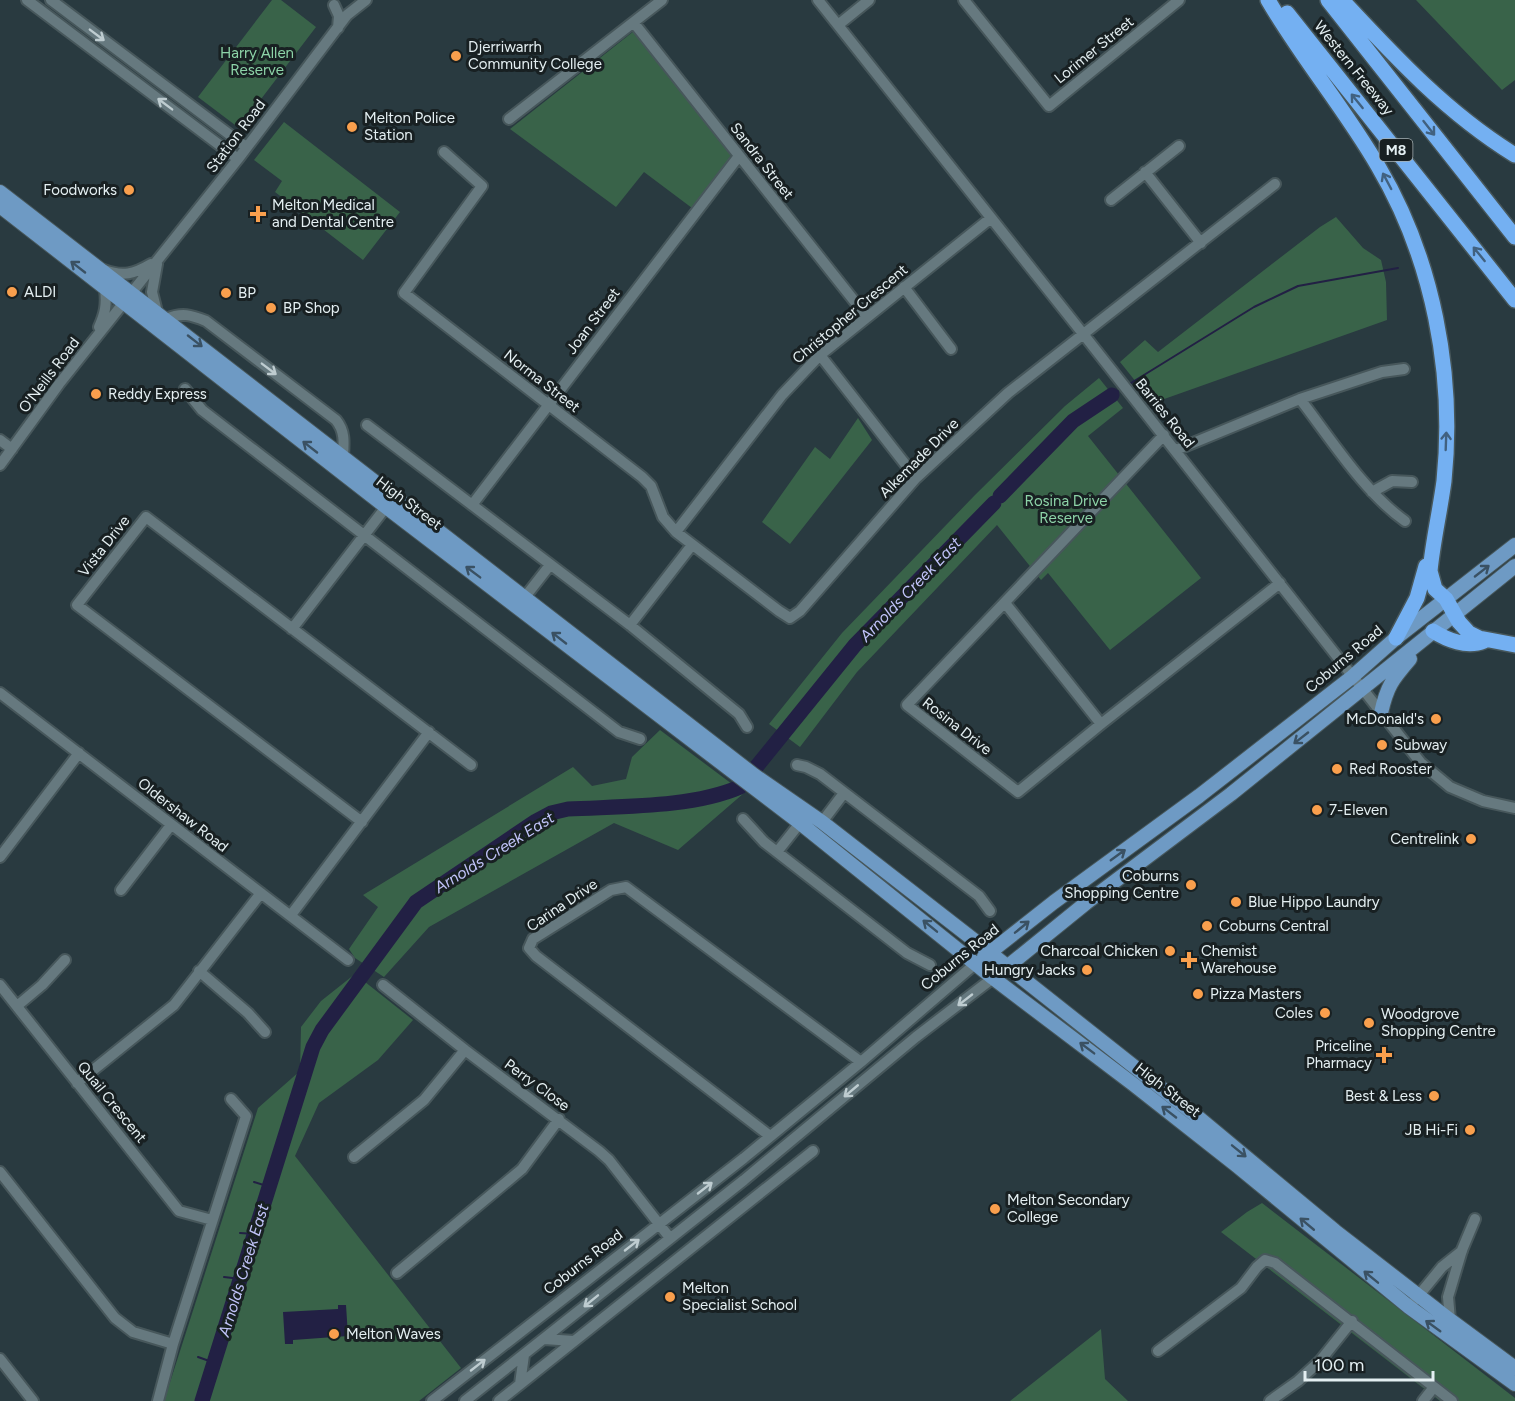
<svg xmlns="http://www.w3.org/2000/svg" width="1515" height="1401" font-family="Figtree,sans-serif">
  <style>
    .green { fill: #396349 }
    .water { fill: #222044 }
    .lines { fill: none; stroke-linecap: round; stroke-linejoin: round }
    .stream { stroke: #222044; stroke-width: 2 }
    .river { stroke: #222044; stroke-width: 15 }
    .minor-casing { stroke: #47575b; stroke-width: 14 }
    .major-casing { stroke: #47575b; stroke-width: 16 }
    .highway-casing { stroke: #47575b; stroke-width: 18 }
    .minor { stroke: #66797f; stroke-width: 10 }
    .major { stroke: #6e9ac4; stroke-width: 14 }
    .highway { stroke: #74b0f2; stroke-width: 15 }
    .oneway { stroke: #beccd0 }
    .oneway2 { stroke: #416180 }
    .oneway3 { stroke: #3a5163 }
    .poi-dot { fill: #f99f4d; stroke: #182022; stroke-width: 2 }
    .labels { text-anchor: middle; stroke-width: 6; stroke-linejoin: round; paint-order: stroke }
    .shield { fill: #182022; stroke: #a7b1b4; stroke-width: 1.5 }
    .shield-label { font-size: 14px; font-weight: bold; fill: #e4eff2 }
    .poi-label { font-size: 15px; fill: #e4eff2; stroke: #182022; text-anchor: start }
    .street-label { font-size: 15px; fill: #e4eff2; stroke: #182022 }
    .park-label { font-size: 15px; fill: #8dd4a8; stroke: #182022 }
    .water-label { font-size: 16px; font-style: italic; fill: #c1c3f9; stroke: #182022 }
  </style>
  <rect width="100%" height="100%" fill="#293a40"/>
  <path class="green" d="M272,0H281L316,27L239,128L198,97Z
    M1416,0H1515V80L1502,90Z
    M634,31L732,157L692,208L644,172L616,207L510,129Z
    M284,122L400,212L363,260L275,192L282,181L254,160Z
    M1336,217L1363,248L1381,260L1386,282L1387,320L1153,403L1120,362L1145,340L1158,352L1320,227Z
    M1099,378L1123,408L1088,436L1201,578L1110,650L1048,573L1041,580L997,525L857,672L800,747L769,724L842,633L975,495L1065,406Z
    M858,418L872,440L790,544L762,522L815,447L830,459Z
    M660,730L744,793L678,850L614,823L429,927L384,977L355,958L349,949L378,907L363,895L573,767L592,786L626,779L632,757Z
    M355,974L413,1020L378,1060L319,1103L295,1156L461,1368L419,1401H164L258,1108L300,1071L301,1027L321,1001Z
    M1262,1203L1515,1398V1401H1440L1221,1232L1247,1212Z
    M1101,1329L1105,1379L1128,1401H1010Z"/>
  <path class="water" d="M338,1305H346L348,1336L293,1340V1344H285L283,1312L338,1309Z"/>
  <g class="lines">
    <path class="stream" d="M1131,383L1254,307L1298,286L1398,268
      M1112,395L1118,391
      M254,1182L270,1187
      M240,1233L255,1234
      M224,1277L241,1279
      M237,1291L240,1302
      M198,1357L215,1363"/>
    <path class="river" d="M1000,496L1073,421L1112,395
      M202,1401L313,1047L322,1030L416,902L536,821L551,813L568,809C622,806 691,808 740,787L855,645L994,503"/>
    <g class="minor-casing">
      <path id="minor" d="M27,0L238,159
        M51,0L246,147
        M818,0L1084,335L1421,763L1450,787L1483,801L1515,808
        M964,0L1049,106L1179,0
        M334,5L339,16L338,28
        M634,23L867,317
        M838,25L869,0
        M509,119L662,0
        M444,152L482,186L404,293L642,477L651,486L663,517L676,532L779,611L790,618L800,611L916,478L1008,393L1275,184
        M1145,172L1201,243
        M1111,200L1179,146
        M157,264L152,292L157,312
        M104,270C123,277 134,274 151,264
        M904,287L951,349
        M166,319C182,312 191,315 206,321L336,420C345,431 344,442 343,456
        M99,327C105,314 107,304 105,290
        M820,355L916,478
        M185,389L202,410L619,732L640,739
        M1300,399C1331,439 1364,492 1405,521
        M367,425L630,625L739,714L747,727
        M1164,435L907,705L1018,792L1101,724L1280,583
        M0,440L12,449
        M1176,450L1300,399L1382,372L1404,369
        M0,465L59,384L238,159L347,15L366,0
        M1372,492L1392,481L1412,482
        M472,505L739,156
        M676,532L782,395L820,355L991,218
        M525,597L550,565
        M1005,603L1101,724
        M630,625L692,545
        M292,629L386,507
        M0,693L348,960
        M797,765L806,767L820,774L979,896L990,911
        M743,819L764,842L907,953L930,965
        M362,822L77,605L146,517L471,765
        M822,822L844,793
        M777,852L800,823
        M0,857L79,753
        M121,890L171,825
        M291,915L429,732
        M199,971L248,1013L265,1032
        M0,985L179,1211L212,1220
        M383,985L465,1050L599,1151L609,1160L670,1238
        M17,1006L42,985L65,960
        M77,1083L174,1005L261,893
        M770,1136L536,956L529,948L533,939L611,890L626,887L861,1062
        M354,1157L424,1100L465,1050
        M0,1172L115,1318L133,1332L173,1344
        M397,1273L522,1169L559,1119
        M1415,1300L1442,1267L1462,1251
        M1450,1320L1448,1297L1462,1250L1475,1219
        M544,1339L574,1341
        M1158,1351L1241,1288L1257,1267L1265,1260L1275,1263L1452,1401
        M0,1359L33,1401
        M520,1384L524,1355
        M158,1401L173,1344L246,1116L231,1099
        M432,1401L744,1158L861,1062L975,964
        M465,1401L744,1180L916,1037L993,978
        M499,1401L813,1151
        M1270,1401L1298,1381L1320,1361L1352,1321
        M1423,1401L1434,1387"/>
    </g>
    <g class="major-casing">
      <path id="major" d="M0,192L754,775L822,822L979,944L1194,1114L1335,1231L1450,1320L1515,1368
        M0,206L386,507L800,823L993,978L1133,1084L1236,1165L1409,1307L1515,1384
        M1381,713C1387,686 1392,680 1410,659
        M984,957L1054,902L1199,796L1352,677L1396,638L1515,545
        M1002,971L1086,903L1231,794L1515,566"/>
    </g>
    <g class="highway-casing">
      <path id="highway" d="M1268,0C1301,57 1345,109 1378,166C1433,259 1455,374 1444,481C1440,511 1433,541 1430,571L1435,589L1446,599L1459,622L1469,633L1479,638L1515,645
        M1328,0L1515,237
        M1342,0C1395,57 1448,114 1515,155
        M1287,13L1515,300
        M1433,631C1447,640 1467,648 1484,641
        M1396,638L1417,598L1426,566"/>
    </g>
    <use href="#minor" class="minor"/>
    <use href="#major" class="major"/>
    <use href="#highway" class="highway"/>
  </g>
  <defs><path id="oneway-shaft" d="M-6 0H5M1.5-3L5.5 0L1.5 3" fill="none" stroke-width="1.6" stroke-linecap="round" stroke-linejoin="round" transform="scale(1.5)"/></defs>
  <g class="oneway">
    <use href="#oneway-shaft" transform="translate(97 35) rotate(37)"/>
    <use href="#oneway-shaft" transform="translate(165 104) rotate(-143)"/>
    <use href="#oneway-shaft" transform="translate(269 369) rotate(37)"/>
    <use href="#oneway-shaft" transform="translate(965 1000) rotate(142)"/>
    <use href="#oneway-shaft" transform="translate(851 1091) rotate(140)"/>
    <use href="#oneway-shaft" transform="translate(705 1188) rotate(-38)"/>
    <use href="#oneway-shaft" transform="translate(632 1245) rotate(-38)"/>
    <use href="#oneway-shaft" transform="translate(591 1301) rotate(141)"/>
    <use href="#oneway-shaft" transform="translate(478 1365) rotate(-38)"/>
  </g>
  <g class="oneway2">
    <use href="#oneway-shaft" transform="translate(1357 101) rotate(-129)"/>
    <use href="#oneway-shaft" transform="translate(1429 128) rotate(52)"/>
    <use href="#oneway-shaft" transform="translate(1387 181) rotate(-118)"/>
    <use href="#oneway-shaft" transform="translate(1479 254) rotate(-129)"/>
    <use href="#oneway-shaft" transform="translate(1446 441) rotate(-88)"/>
  </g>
  <g class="oneway3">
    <use href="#oneway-shaft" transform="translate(78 267) rotate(-142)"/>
    <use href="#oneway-shaft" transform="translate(195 341) rotate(38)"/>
    <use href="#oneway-shaft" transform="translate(310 447) rotate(-142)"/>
    <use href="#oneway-shaft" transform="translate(1482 571) rotate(-38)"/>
    <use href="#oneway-shaft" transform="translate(473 572) rotate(-143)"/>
    <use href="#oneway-shaft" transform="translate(559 638) rotate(-142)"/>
    <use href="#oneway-shaft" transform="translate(1301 738) rotate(142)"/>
    <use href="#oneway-shaft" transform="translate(1118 855) rotate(-36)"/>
    <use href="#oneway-shaft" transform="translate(930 926) rotate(-141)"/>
    <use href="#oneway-shaft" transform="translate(1022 927) rotate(-39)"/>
    <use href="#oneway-shaft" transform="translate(1087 1048) rotate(-143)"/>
    <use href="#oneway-shaft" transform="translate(1169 1112) rotate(-142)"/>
    <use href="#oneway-shaft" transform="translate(1239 1151) rotate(39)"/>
    <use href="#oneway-shaft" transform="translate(1307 1224) rotate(-140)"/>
    <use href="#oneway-shaft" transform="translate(1371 1277) rotate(-141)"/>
    <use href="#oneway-shaft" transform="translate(1433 1326) rotate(-144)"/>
  </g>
  <g class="poi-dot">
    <circle cx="456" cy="56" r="6"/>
    <circle cx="352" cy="127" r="6"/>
    <circle cx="129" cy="190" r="6"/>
    <path d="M255 205h6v6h6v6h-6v6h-6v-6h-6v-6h6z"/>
    <circle cx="12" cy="292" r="6"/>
    <circle cx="226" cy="293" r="6"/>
    <circle cx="271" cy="308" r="6"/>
    <circle cx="96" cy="394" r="6"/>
    <circle cx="1436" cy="719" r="6"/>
    <circle cx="1382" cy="745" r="6"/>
    <circle cx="1337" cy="769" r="6"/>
    <circle cx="1317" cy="810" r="6"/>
    <circle cx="1471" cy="839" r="6"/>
    <circle cx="1191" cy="885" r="6"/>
    <circle cx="1236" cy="902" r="6"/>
    <circle cx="1207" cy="926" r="6"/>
    <circle cx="1170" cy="951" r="6"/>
    <path d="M1186 951h6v6h6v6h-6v6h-6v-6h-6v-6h6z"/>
    <circle cx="1087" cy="970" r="6"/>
    <circle cx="1198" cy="994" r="6"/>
    <circle cx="1325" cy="1013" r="6"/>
    <circle cx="1369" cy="1023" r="6"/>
    <path d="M1381 1046h6v6h6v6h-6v6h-6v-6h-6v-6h6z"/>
    <circle cx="1434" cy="1096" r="6"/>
    <circle cx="1470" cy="1130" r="6"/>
    <circle cx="995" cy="1209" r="6"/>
    <circle cx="670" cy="1297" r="6"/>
    <circle cx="334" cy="1334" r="6"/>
  </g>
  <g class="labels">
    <rect class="shield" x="1379.5" y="139" width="33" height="22" rx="4.5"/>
    <g class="shield-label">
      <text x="1396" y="155">M8</text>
    </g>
    <g class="poi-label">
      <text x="468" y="52">Djerriwarrh<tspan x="468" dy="17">Community College</tspan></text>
      <text x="364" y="123">Melton Police<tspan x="364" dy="17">Station</tspan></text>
      <text x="117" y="195" text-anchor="end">Foodworks</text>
      <text x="272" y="210">Melton Medical<tspan x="272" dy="17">and Dental Centre</tspan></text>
      <text x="24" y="297">ALDI</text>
      <text x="238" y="298">BP</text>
      <text x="283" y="313">BP Shop</text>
      <text x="108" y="399">Reddy Express</text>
      <text x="1424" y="724" text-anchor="end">McDonald's</text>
      <text x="1394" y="750">Subway</text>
      <text x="1349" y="774">Red Rooster</text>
      <text x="1329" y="815">7-Eleven</text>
      <text x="1459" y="844" text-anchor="end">Centrelink</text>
      <text x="1179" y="881" text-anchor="end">Coburns<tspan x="1179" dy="17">Shopping Centre</tspan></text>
      <text x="1248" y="907">Blue Hippo Laundry</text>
      <text x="1219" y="931">Coburns Central</text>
      <text x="1158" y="956" text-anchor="end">Charcoal Chicken</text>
      <text x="1201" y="956">Chemist<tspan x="1201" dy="17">Warehouse</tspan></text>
      <text x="1075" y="975" text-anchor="end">Hungry Jacks</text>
      <text x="1210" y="999">Pizza Masters</text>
      <text x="1313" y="1018" text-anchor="end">Coles</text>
      <text x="1381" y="1019">Woodgrove<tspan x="1381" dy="17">Shopping Centre</tspan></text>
      <text x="1372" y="1051" text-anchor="end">Priceline<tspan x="1372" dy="17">Pharmacy</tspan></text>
      <text x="1422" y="1101" text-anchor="end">Best &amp; Less</text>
      <text x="1458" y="1135" text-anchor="end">JB Hi-Fi</text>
      <text x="1007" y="1205">Melton Secondary<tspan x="1007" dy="17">College</tspan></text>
      <text x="682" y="1293">Melton<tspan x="682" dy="17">Specialist School</tspan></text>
      <text x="346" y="1339">Melton Waves</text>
    </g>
    <g class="street-label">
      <text transform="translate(1094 50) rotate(-39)" y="5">Lorimer Street</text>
      <text transform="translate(1354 68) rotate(51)" y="5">Western Freeway</text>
      <text transform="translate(236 136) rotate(-53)" y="5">Station Road</text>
      <text transform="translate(762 161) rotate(52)" y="5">Sandra Street</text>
      <text transform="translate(850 314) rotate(-40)" y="5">Christopher Crescent</text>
      <text transform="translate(593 321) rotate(-53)" y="5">Joan Street</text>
      <text transform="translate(49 375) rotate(-53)" y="5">O'Neills Road</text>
      <text transform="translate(542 381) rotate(38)" y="5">Norma Street</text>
      <text transform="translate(1165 413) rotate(51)" y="5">Barries Road</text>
      <text transform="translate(919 458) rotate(-45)" y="5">Alkemade Drive</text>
      <text transform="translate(409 503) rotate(37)" y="5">High Street</text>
      <text transform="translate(104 546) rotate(-52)" y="5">Vista Drive</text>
      <text transform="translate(1344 659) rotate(-40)" y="5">Coburns Road</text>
      <text transform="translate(957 726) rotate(38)" y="5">Rosina Drive</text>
      <text transform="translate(183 815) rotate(38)" y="5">Oldershaw Road</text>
      <text transform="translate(562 905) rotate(-34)" y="5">Carina Drive</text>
      <text transform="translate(960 957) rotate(-39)" y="5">Coburns Road</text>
      <text transform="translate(537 1085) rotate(36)" y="5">Perry Close</text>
      <text transform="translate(1168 1090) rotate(38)" y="5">High Street</text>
      <text transform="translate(112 1102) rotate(51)" y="5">Quail Crescent</text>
      <text transform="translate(583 1262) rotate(-38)" y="5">Coburns Road</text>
    </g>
    <g class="park-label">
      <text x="257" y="58">Harry Allen<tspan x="257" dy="17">Reserve</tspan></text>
      <text x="1066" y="506">Rosina Drive<tspan x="1066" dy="17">Reserve</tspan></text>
    </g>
    <g class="water-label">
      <text transform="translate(910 589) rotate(-46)" y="6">Arnolds Creek East</text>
      <text transform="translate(494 852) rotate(-32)" y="6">Arnolds Creek East</text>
      <text transform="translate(243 1270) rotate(-73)" y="6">Arnolds Creek East</text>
    </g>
  </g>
  <path d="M1305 1371v9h128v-9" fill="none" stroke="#e4eff2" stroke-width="3"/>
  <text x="1314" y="1371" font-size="18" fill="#e4eff2" stroke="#182022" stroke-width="4.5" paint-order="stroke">100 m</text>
</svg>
